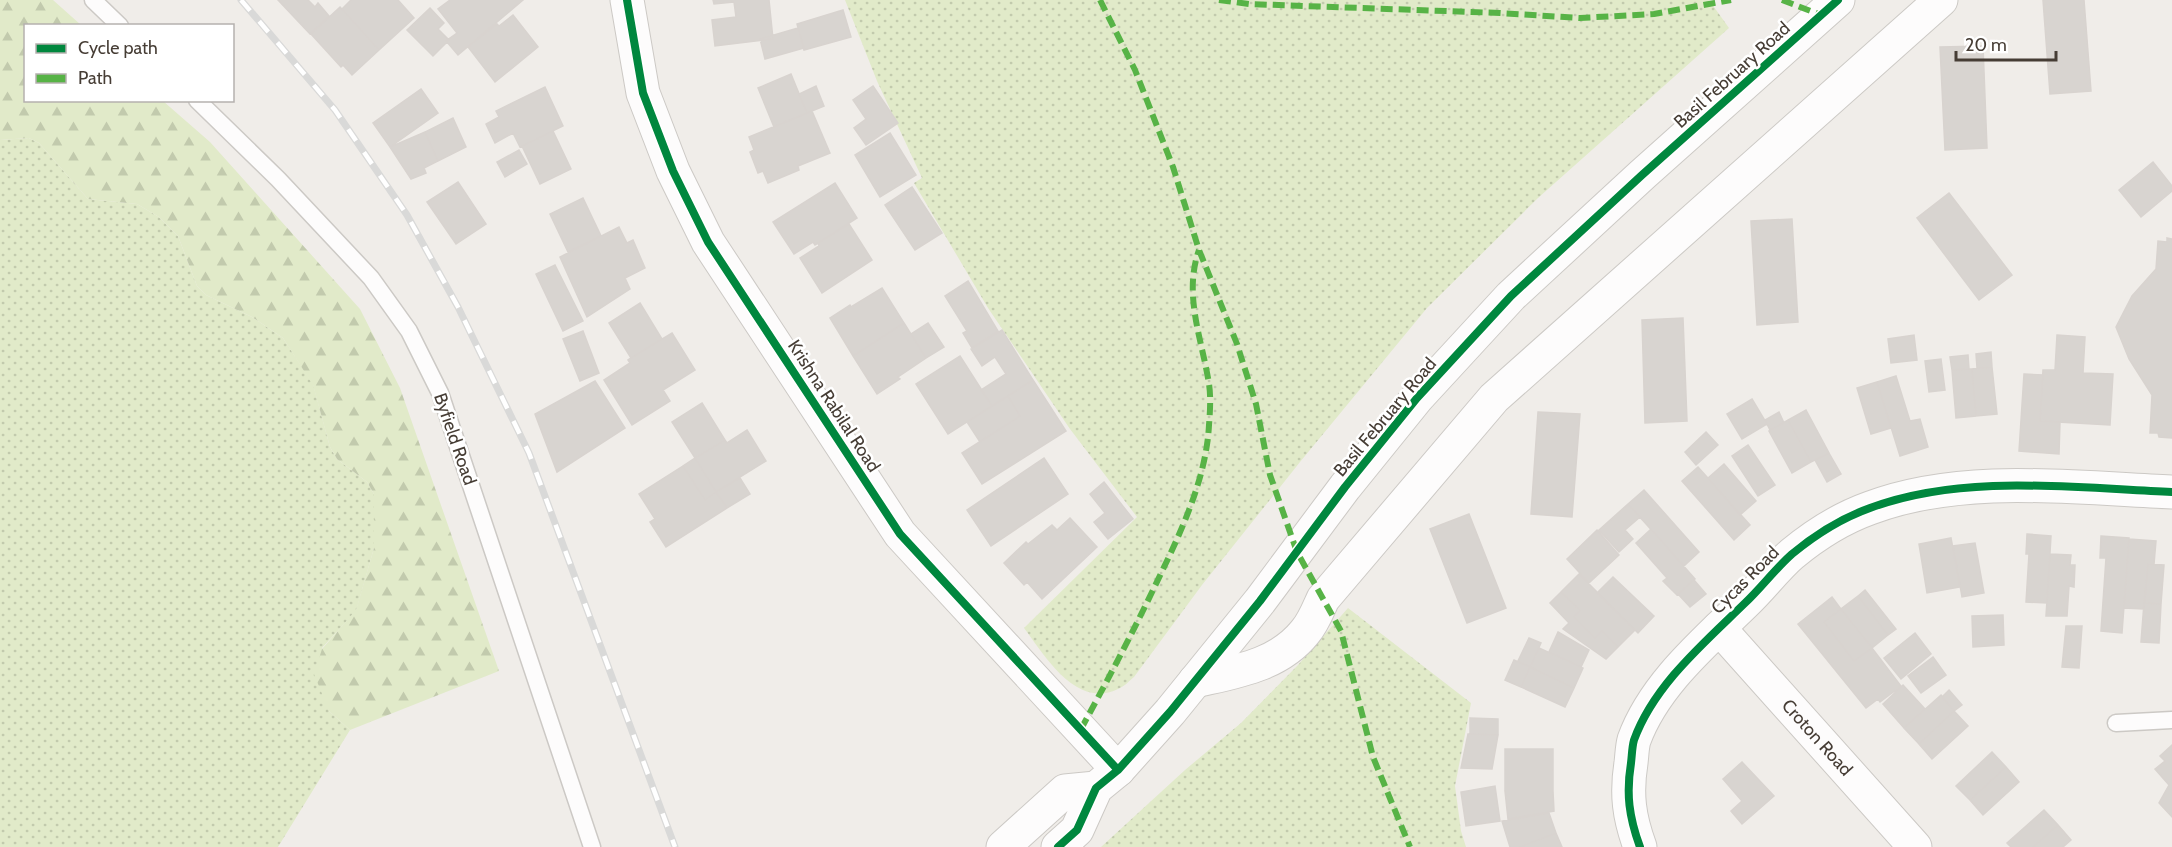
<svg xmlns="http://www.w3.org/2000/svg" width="2172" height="847" font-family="Cabin,sans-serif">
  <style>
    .green { fill: url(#green-dots) }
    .forest { fill: url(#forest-firs) }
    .building { fill: #d8d4d0; stroke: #d8d3cf; stroke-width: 1.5 }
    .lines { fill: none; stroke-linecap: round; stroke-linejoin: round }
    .service-casing { stroke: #ccc9c5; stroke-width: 19 }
    .minor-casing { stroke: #ccc9c5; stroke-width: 35 }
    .tertiary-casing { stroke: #ccc9c5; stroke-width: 35 }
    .service { stroke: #fdfcfc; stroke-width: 16 }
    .minor { stroke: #fdfcfc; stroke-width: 33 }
    .tertiary { stroke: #fdfcfc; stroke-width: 33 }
    .rail-casing { stroke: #d9d9d8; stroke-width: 7 }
    .rail { stroke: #fff; stroke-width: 4.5; stroke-dasharray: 14; stroke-linecap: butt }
    .quiet { stroke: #57b346; stroke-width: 6; stroke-dasharray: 12 6; stroke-linecap: butt }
    .cycleway-casing { stroke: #fff; stroke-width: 11 }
    .cycleway { stroke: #00873e; stroke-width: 8 }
    .labels { text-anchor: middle; stroke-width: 5; stroke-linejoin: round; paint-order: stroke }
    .street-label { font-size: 18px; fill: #463d35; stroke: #fff }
  </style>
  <defs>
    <pattern id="green-dots" width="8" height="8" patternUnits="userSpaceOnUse" patternTransform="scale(1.5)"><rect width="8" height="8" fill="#e1eac9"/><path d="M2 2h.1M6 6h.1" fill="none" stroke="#c2caad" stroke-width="1.8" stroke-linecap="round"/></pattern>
    <pattern id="forest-firs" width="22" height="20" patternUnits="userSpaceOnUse" patternTransform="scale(1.5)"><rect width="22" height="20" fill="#e1eac9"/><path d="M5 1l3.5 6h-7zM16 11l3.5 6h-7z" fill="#c2caad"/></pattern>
  </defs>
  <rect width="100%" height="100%" fill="#f0ede9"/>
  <path class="green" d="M845,0H1709L1729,28L1538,198L1427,308L1300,462L1202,585L1134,677C1130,680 1125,686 1120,688C1077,711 1045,656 1024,628L1137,517L1070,429L988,308L914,183L922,178L877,81Z
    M29,138L39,143L88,199L137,204L159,217L178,236L197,286L206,295L252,317L283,338L313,384L330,447L337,459L367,482L374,494V548L356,611L322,648L329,711L350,730L278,847H0V140Z
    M1348,608L1471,703L1455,786L1461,831L1466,847H1101L1185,770L1241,723L1298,665Z"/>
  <path class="forest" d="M0,0H53L81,25L26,26V100L163,101L210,142L360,309L400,388L499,671L350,730L329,711L314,674L322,649L356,610L374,548V494L367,482L337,459L330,447L313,385L283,338L252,317L206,295L197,286L178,236L159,217L137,204L88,199L39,143L29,138L0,140Z"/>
  <path class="building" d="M278,0H308L315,7L318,3L329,16L310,34Z
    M351,0H398L414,18L379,50L342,9Z
    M450,0H523L458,55L446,41L457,33L438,9Z
    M713,0H769L773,39L715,46L712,20L736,17L734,2L714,4Z
    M2043,0H2084L2091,91L2050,94Z
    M340,7L379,50L352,75L343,65L341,67L311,34Z
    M430,8L444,23L438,29L449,40L433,56L407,30Z
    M843,10L851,37L804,50L797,24Z
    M513,15L538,47L495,82L468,47L497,24L499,26Z
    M798,28L804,48L765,59L760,39Z
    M1983,46L1987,148L1945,150L1940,47Z
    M791,74L807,113L774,127L758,88Z
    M816,86L824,106L807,113L799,94Z
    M873,86L898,123L866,145L854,128L866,119L853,100Z
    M545,87L563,126L520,147L513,133L495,143L486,124L499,117L496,111Z
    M421,89L438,113L390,147L373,123Z
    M812,111L830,153L798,166L799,170L768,183L763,171L758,173L750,152L754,150L749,137Z
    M453,118L466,147L438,161L425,132Z
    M553,131L571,169L540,184L522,146Z
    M425,132L438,161L424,168L426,173L411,179L390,147Z
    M890,133L916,175L880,197L855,155Z
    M519,150L527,164L505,177L497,162Z
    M2153,162L2172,186V191L2141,217L2119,190Z
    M458,182L486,224L456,244L427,202Z
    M835,183L857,218L818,243L815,245L813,242L794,254L773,222Z
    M912,187L942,233L915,250L885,205Z
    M1949,193L2012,275L1979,300L1917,218Z
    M583,198L601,236L568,252L550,214Z
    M1792,219L1798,322L1757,325L1751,221Z
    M849,224L872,260L822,293L800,258L819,246L818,243Z
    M619,227L627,243L633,240L645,268L625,278L630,289L587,317L560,257Z
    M2167,238L2172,239V438L2159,437L2158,433H2150L2152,395L2129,359L2116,327L2132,296L2156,269L2158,241L2167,242Z
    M555,265L583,321L563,331L536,274Z
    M968,281L998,331L972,348L963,333L967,331L945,296Z
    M882,288L904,323L853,356L830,318L850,305L851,307Z
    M640,303L662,339L631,358L609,323Z
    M1683,318L1687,421L1645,423L1642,320Z
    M904,323L926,358L898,377L900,379L877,394L853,356Z
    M928,323L944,347L926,358L911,334Z
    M1002,330L1033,380L992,406L981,390L1006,374L995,357L982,366L971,349Z
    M583,331L599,373L580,381L563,339Z
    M672,333L695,370L663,390L670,401L632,425L604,380L630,363L628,360L631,358Z
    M1914,335L1917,360L1891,363L1888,339Z
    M2057,335L2085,337L2083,373L2113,374L2110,425L2040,421L2043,370H2055Z
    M1991,352L1992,367L1977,368L1976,354Z
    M1968,355L1969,369L1952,370L1950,357Z
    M960,356L992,406L948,434L916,384Z
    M1941,359L1945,390L1929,392L1925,361Z
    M1992,367L1997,414L1976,416L1972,369Z
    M1969,369H1972L1976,416L1956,418L1952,370Z
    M2024,374L2043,375L2040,421L2060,422L2059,454L2019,451Z
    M1896,376L1910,421L1920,419L1928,447L1900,456L1877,382Z
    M1033,380L1066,431L982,484L962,453L1020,416L1008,396Z
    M595,381L625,428L557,472L535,414Z
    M1877,382L1891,428L1871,434L1857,388Z
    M1008,396L1020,416L980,442L967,422Z
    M1752,399L1767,424L1742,439L1727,414Z
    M702,403L725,440L695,458L672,422Z
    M1806,410L1829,453L1811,462L1788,420Z
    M1538,412L1580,414L1572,517L1531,514Z
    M1779,412L1784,423L1770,430L1765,420Z
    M1788,420L1811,462L1792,473L1769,431Z
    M747,430L766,461L716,492L695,458L725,440L727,443Z
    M1706,432L1718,445L1696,465L1685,452Z
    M1748,445L1775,485L1758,496L1732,456Z
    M1829,453L1841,474L1827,482L1815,460Z
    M695,458L716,492L705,500L683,466Z
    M1044,458L1068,494L991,546L967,510Z
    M1724,464L1756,501L1740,515L1708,478Z
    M683,466L705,500L716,492L727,508L666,547L650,522L655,519L639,494Z
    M1698,467L1750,525L1734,540L1682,481Z
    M740,478L750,494L727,508L716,492Z
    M1104,482L1133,519L1108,539L1094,522L1105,513L1090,494Z
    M1644,490L1699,552L1684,566L1628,504Z
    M1628,504L1640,517L1625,530L1633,539L1619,552L1599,530Z
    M1469,514L1506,608L1467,623L1430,529Z
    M1070,518L1097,547L1042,599L1027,582L1024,585L1004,563L1026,542L1028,544L1052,525L1057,530Z
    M1651,529L1695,579L1677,595L1663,581L1667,578L1636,543Z
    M1597,530L1619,555L1589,583L1567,559Z
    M2027,534L2051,536L2047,603L2026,602L2029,554H2026Z
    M2101,536L2129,538L2122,633L2101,631L2106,558H2100Z
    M1951,538L1960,587L1927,593L1919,544Z
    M2129,539L2156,541L2154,564H2148L2144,609L2124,608Z
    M1975,543L1984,593L1962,597L1953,546Z
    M2050,554L2071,555L2070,565H2075L2074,587L2069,586L2067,616H2046Z
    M2148,564L2164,565L2161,604L2144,603Z
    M1579,574L1635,630L1618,647L1602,631L1595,638L1574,617L1580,610L1561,592Z
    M1613,577L1654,616L1638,633L1597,593Z
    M1694,580L1706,594L1690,607L1678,594Z
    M1865,590L1896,629L1888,635L1858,596Z
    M1561,592L1580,610L1574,617L1595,638L1602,631L1618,647L1606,659L1563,629L1569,623L1550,603Z
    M1858,596L1888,635L1872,648L1841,609Z
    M1832,597L1841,609L1824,622L1854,661L1872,648L1901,686L1880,702L1878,699L1866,708L1798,624Z
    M2144,603L2161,604L2159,643L2141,642Z
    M1841,609L1872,648L1854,661L1824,622Z
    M2003,615L2004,645L1973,647L1972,616Z
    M2066,626H2082L2079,668L2062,667Z
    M1558,632L1589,650L1581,667L1549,652Z
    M1915,633L1931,654L1901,679L1884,658Z
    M1529,638L1541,643L1530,667L1518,661Z
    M1539,648L1583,668L1574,688L1530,667Z
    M1933,657L1946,675L1921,693L1908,676Z
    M1514,660L1530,667L1521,687L1505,680Z
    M1530,667L1574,688L1565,707L1521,687Z
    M1903,685L1925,709L1904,728L1883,704Z
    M1949,690L1962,705L1954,711L1942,697Z
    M1941,695L1954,711L1919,744L1904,728Z
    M1954,711L1968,726L1932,759L1919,744Z
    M1470,718L1498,719V735L1470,734Z
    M1468,734L1498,735L1492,769L1461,768Z
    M2172,745V817L2159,803L2169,785L2155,769L2165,761L2160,756Z
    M1505,749H1553V770H1505Z
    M1992,752L2006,767L1970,800L1956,786Z
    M1742,762L1774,796L1742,824L1731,811L1742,801L1723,779Z
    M2006,767L2019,782L1983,815L1970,800Z
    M1505,770H1553V791H1505Z
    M1495,786L1500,821L1466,826L1461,792Z
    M1505,791H1553L1554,811L1508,819Z
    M2044,810L2058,825L2033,847H2011L2007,843Z
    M1549,813L1556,833L1520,847H1510L1502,821Z
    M2058,825L2071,840L2063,847H2033Z
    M1556,833L1562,847H1520Z"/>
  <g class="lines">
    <g class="service-casing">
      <path id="service" d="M93,0L120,26
        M197,100L278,179L371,278L409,331L440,393L592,847
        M2116,723L2172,720"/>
    </g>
    <g class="minor-casing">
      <g id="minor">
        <path d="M627,0L643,93L673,171L708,242L900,534L1118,770"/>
        <path id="s1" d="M1719,628L1915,847"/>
        <path d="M1195,681C1234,672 1278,666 1305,632C1313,623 1318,610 1323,599L1494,398L1941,0"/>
        <path d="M1640,847C1629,817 1626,794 1631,763C1632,755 1632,747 1634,740C1654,685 1704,643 1745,603C1761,588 1775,569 1792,554C1815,535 1842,518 1870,508C1963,473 2075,488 2172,492"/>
      </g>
    </g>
    <g class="tertiary-casing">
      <path id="tertiary" d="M1003,847L1065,791L1096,788
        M1058,847L1077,830L1096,788L1118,770L1170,712L1260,601L1345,487L1417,398L1511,296L1642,175L1838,0"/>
    </g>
    <use href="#service" class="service"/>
    <use href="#minor" class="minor"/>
    <use href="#tertiary" class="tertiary"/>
    <g class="rail-casing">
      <path id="rail" d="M241,0L335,110L407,215L458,307L529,453L675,847"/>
    </g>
    <use href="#rail" class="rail"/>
    <path class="quiet" d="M1100,0L1135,70L1173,167L1199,250L1237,344L1256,404L1270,475L1297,552L1341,631L1373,757L1410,847
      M1219,0L1249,4L1500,13L1580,18L1654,14L1731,0
      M1782,0L1821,15
      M1081,729C1106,683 1131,636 1154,588C1178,538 1206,482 1209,425C1210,412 1211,397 1209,384C1202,339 1183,295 1199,250"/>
    <g class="cycleway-casing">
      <path id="cycleway" d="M627,0L643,93L673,171L708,242L900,534L1118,770
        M1058,847L1077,830L1096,788L1118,770L1170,712L1260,601L1345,487L1417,398L1511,296L1642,175L1838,0
        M1640,847C1629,817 1626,794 1631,763C1632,755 1632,747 1634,740C1654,685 1704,643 1745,603C1761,588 1775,569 1792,554C1815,535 1842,518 1870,508C1963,473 2075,488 2172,492"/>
    </g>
    <use href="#cycleway" class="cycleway"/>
  </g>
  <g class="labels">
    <g class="street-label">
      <text transform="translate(1732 75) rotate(-42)" y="6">Basil February Road</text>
      <text transform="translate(834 406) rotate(57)" y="6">Krishna Rabilal Road</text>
      <text transform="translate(1385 417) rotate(-50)" y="6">Basil February Road</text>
      <text transform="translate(455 439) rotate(71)" y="6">Byfield Road</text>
      <text transform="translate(1745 580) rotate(-45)" y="6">Cycas Road</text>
      <text dy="6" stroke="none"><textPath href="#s1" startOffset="147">Croton Road</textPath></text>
    </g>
  </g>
  <rect x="24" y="24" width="210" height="78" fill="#ffffff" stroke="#b5b1ae" stroke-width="1.5"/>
  <rect x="36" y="44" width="30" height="9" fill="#00873e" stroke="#b5b1ae" stroke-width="1.5"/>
  <text x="78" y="54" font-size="18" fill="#463d35">Cycle path</text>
  <rect x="36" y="74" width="30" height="9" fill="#57b346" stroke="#b5b1ae" stroke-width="1.5"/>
  <text x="78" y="84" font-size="18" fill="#463d35">Path</text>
  <path d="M1956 51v9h100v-9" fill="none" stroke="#463d35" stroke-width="3"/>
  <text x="1965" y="51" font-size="18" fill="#463d35" stroke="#ffffff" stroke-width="4.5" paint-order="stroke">20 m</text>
</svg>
